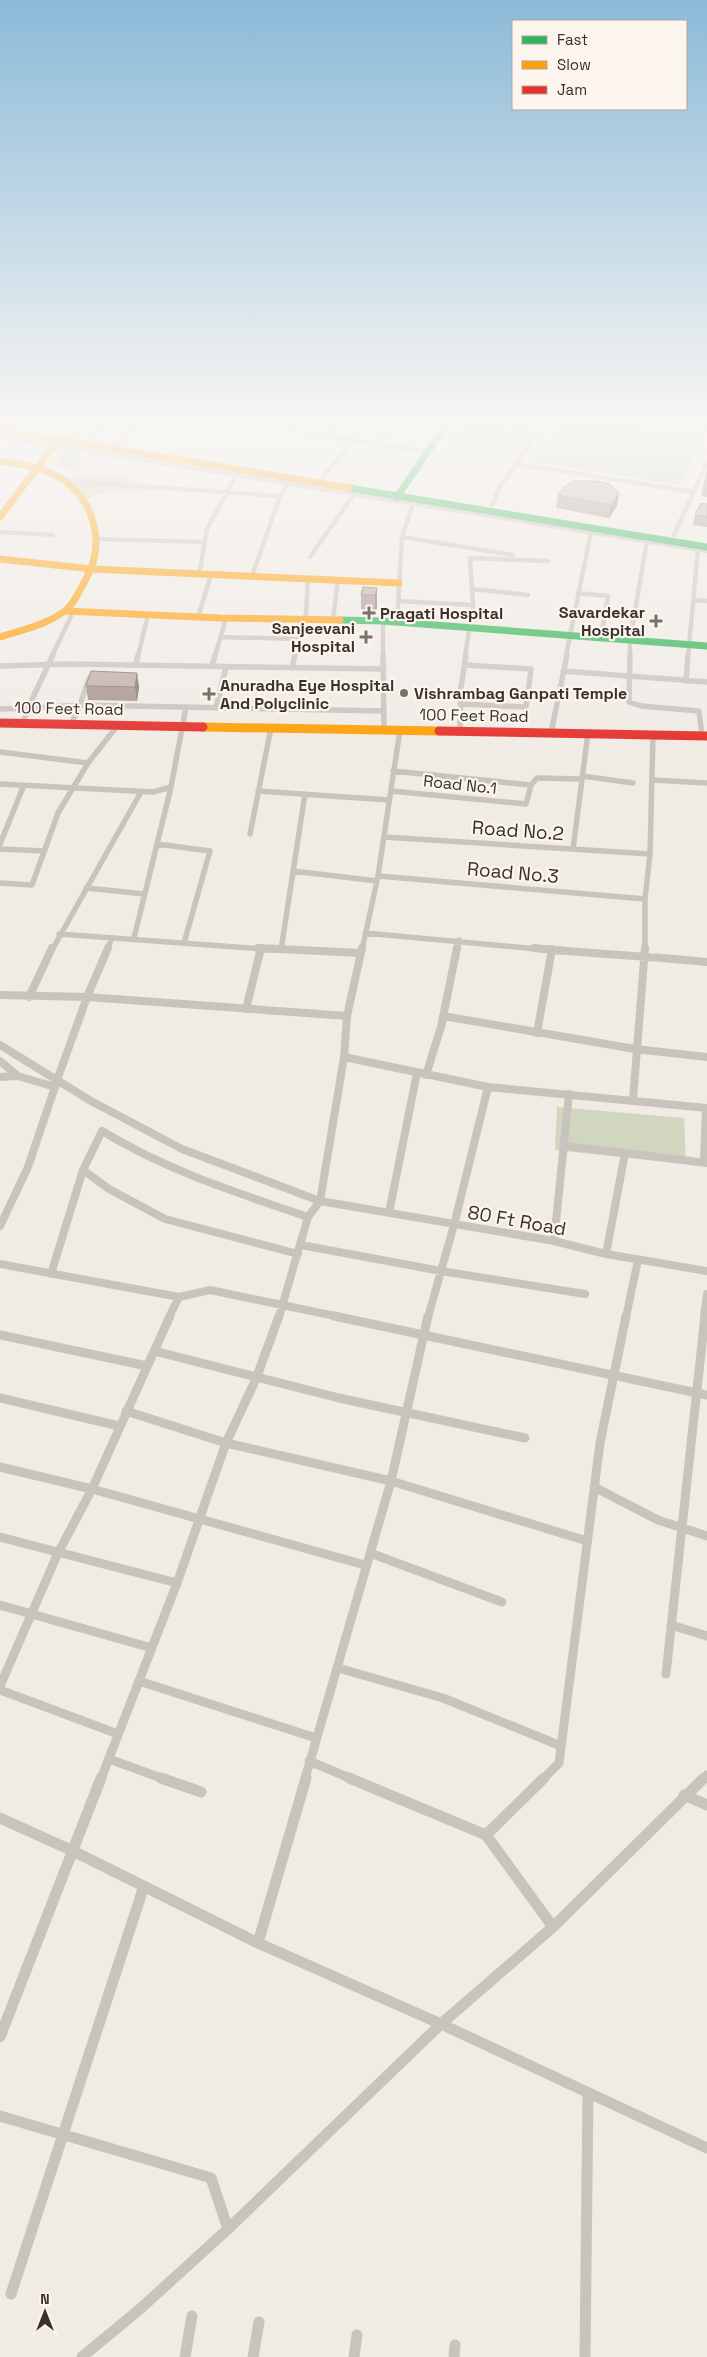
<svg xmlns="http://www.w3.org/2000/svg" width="707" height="2357" font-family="'Space Grotesk',sans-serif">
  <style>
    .green { fill: #d1d6bf }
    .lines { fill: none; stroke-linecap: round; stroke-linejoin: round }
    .street-far4 { stroke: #c9c3be; stroke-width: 4.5 }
    .street-far3 { stroke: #c9c3be; stroke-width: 5.5 }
    .street-far2 { stroke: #c9c3be; stroke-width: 8 }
    .street-far1 { stroke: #c9c3be; stroke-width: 9 }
    .street { stroke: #c9c3be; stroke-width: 11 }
    .fast { stroke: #30b455; stroke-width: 7 }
    .slow-far1 { stroke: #ff9f0a; stroke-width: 7 }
    .slow { stroke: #ff9f0a; stroke-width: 9 }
    .jam { stroke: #e5322d; stroke-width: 9 }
    .wall { fill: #a89690 }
    .shaded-wall { fill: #887a75 }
    .building { fill: #c3afa7; stroke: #887a75 }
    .poi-dot { fill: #7a716c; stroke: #fbf5ee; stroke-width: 2 }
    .labels { text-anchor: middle; stroke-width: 4.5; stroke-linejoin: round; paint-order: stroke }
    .far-poi-label { font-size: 16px; font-weight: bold; fill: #3b302b; stroke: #fbf5ee; text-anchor: start }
    .far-street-label { font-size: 16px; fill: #3b302b; stroke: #fbf5ee }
    .street-label { font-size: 19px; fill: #3b302b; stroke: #fbf5ee }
  </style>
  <rect width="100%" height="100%" fill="#f0ebe5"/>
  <path class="green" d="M167,422H199L182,431L160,429Z
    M461,422H532L538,423L521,452L447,442Z
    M562,422H623L706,434L679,485L532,461Z
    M59,450L78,452L80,471L57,469Z
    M128,476L146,491L100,493L84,500L70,477Z
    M557,1107L684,1118L686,1164L555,1150Z"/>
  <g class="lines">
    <path class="street-far4" d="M29,422L56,426
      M337,422L326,436L428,452
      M545,422L516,464L694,492
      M660,422L707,429
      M284,429L326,435
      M0,437L707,551
      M89,438L107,422
      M115,443L143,422
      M377,444L394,422
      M322,477L354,441
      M64,481L280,496
      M413,504L402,537L513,555
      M492,505L499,488L516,464
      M0,532L53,535
      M674,535L707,463
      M96,539L205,542
      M310,557L354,494
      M199,575L207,529L236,476
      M252,576L280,496L289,484
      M472,589L528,595
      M578,593L608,596L601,638
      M695,600L707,601
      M398,601L473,605
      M198,617L211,575
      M333,619L338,580
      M383,621V656
      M397,622L402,537
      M221,637L299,639
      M52,656L73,612
      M138,656L148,615
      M215,656L226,618
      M295,656L306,613L308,580
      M465,656L473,605L470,558L548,561
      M566,656L591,532
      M630,656V640L647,541
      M688,656L698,550"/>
    <path class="street-far3" d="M383,655L384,730
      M630,655L629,702L641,706L699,711L702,736
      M136,665L138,655
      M0,666L66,664L384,669
      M212,666L215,655
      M292,668L295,655
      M563,671L707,682
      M89,678L80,705L384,711
      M686,681L688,655
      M461,704L526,707L531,669L465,665
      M216,708L226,667
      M0,709L28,708L53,655
      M23,723L28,708L80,705L71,724
      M460,731L461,687L466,655
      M551,733L567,655
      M0,752L88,763L118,725
      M393,771L531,785L537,778L582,779
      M582,776L633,783
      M653,780L707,783
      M0,784L153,792L171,787L186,707
      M258,791L389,800
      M391,791L526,804L531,785
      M250,834L271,728
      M384,837L650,854
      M0,844L24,785
      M157,844L210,851L184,943
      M0,849L44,851
      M573,849L588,733
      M293,871L377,881
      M378,876L645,899
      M0,883L32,885L58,813L88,763
      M86,888L145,894
      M365,933L548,950
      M59,934L275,950
      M134,938L171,787
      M52,950L141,792
      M107,950L112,938
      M281,950L305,794
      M362,950L378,876L400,730
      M457,950L459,940
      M645,950V899L650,854L653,735"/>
    <path class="street-far2" d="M258,948L361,953
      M534,948C592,954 650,956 707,962
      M0,995L87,997L347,1016
      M29,997L52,948
      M246,1009L261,948
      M443,1016L635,1049L707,1057
      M537,1033L552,949
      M0,1045L91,1101L182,1149L320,1201L554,1241L606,1254L707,1271
      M344,1057L488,1087L707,1108
      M0,1061L18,1076
      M426,1075L441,1027L457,948
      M0,1077L18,1076L55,1087L28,1167L0,1226
      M56,1083L87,997L108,948
      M633,1100L645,948
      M565,1146L625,1153
      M704,1162L706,1108
      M83,1170L102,1131C168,1171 235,1192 308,1217
      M389,1213L417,1073
      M554,1241L569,1094
      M301,1245L441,1271L585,1294
      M606,1254L625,1153L707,1163
      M0,1264L179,1297
      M51,1274L83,1170L109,1189L165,1219L298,1254
      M169,1317L179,1297L210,1290L340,1317
      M279,1317L308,1217L320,1201L344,1057L347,1016L362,948
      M428,1317L454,1225L488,1087
      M626,1317L638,1260
      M704,1317L707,1294"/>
    <path class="street-far1" d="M334,1316L707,1395
      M0,1335L147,1366
      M154,1351L339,1398L525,1438
      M0,1398L119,1426
      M126,1411L226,1443L391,1481L587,1541
      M0,1467L92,1489L365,1565
      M594,1487L658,1520L707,1536
      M0,1537L177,1583
      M370,1553L502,1602
      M0,1605L152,1648
      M671,1625L707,1636
      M338,1668L443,1698L561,1746
      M666,1674L705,1316
      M139,1681L316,1738
      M0,1686L58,1553L92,1489L170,1316
      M0,1690L118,1734
      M109,1759L164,1779
      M309,1761L352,1779
      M101,1779L177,1583L226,1443L256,1379L279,1316
      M305,1779L391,1481L428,1316
      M543,1779L559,1763L600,1443L626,1316
      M703,1779L707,1775"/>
    <path class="street" d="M161,1778L201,1792
      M349,1778L486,1835
      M544,1778L486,1835L553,1927
      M684,1795L707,1805
      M0,1818L73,1851L258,1943L441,2024L707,2148
      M258,1943L306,1778
      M0,2037L101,1778
      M0,2116L211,2178L228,2229
      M11,2294L144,1886
      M82,2357L140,2309L228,2229L441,2024L553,1927L704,1778
      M185,2357L192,2316
      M253,2357L259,2322
      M354,2357L357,2335
      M454,2357L455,2345
      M585,2357L588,2093"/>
    <path class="fast" d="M349,488L707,547
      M397,497L448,422
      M340,620L383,621L707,646"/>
    <path class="slow-far1" d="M0,430L349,488
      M0,461C20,464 41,467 59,477C93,498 106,541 87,577C81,587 76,601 67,609C50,624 21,630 0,637
      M0,517L59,439
      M0,559L92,569L399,583
      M65,611L220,618L340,620"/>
    <path class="slow" d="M203,727L439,731"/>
    <path class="jam" d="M0,723L203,727
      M439,731L707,736"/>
  </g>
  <path class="wall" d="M707,471V497L701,496L705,477Z
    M558,495L617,506L609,518L556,508Z
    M707,504V527L693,525L695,515Z
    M377,588V608L375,616L361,615V595Z
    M137,673L139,687L137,701L88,700L86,686Z"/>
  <path class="shaded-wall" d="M619,493L617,506L609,518L611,505Z
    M377,588V608L375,616V595Z
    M137,673L139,687L137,701L135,687Z"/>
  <path class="building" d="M574,481H594L610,484L619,493L611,505L558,495L564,487Z
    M701,503L707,504V517L695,515Z
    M363,587L377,588L375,595H361Z
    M91,671L137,673L135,687L86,686Z"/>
  <linearGradient id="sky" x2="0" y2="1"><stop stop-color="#8bbad8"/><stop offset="0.56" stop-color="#f8f6f3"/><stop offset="1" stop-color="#f8f6f3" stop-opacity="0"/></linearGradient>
  <rect width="707" height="752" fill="url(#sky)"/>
  <g class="poi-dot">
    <path d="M366.5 605.5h5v5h5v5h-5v5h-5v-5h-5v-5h5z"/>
    <path d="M653.5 613.5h5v5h5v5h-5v5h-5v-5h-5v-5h5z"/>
    <path d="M363.5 629.5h5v5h5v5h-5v5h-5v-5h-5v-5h5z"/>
    <circle cx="404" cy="693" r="5"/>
    <path d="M206.5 686.5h5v5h5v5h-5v5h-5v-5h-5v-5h5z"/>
  </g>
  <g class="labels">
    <g class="far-poi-label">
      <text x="645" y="618" text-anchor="end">Savardekar<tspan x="645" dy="18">Hospital</tspan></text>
      <text x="380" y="619">Pragati Hospital</text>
      <text x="355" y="634" text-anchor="end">Sanjeevani<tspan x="355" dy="18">Hospital</tspan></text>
      <text x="220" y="691">Anuradha Eye Hospital<tspan x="220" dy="18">And Polyclinic</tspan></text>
      <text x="414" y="699">Vishrambag Ganpati Temple</text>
    </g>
    <g class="far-street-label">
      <text transform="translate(69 708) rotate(1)" y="6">100 Feet Road</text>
      <text transform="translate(474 715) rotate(1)" y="6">100 Feet Road</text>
      <text transform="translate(460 784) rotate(6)" y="6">Road No.1</text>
    </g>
    <g class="street-label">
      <text transform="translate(518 830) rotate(4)" y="7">Road No.2</text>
      <text transform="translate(513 872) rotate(5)" y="7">Road No.3</text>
      <text transform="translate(517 1220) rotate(10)" y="7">80 Ft Road</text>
    </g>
  </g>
  <rect x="512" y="20" width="175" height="90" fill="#fbf5ee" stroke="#aea6a0"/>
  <rect x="522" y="36" width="25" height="8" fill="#30b455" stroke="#aea6a0"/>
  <text x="557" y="45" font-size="15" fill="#3b302b">Fast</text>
  <rect x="522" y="61" width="25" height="8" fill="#ff9f0a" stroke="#aea6a0"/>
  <text x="557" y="70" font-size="15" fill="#3b302b">Slow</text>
  <rect x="522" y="86" width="25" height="8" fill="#e5322d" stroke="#aea6a0"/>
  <text x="557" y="95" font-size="15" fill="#3b302b">Jam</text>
  <g transform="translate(45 2312)" stroke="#fbf5ee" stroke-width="4" paint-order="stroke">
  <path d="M0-4L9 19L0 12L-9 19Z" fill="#3b302b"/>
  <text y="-8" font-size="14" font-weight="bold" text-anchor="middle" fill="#3b302b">N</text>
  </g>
</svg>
